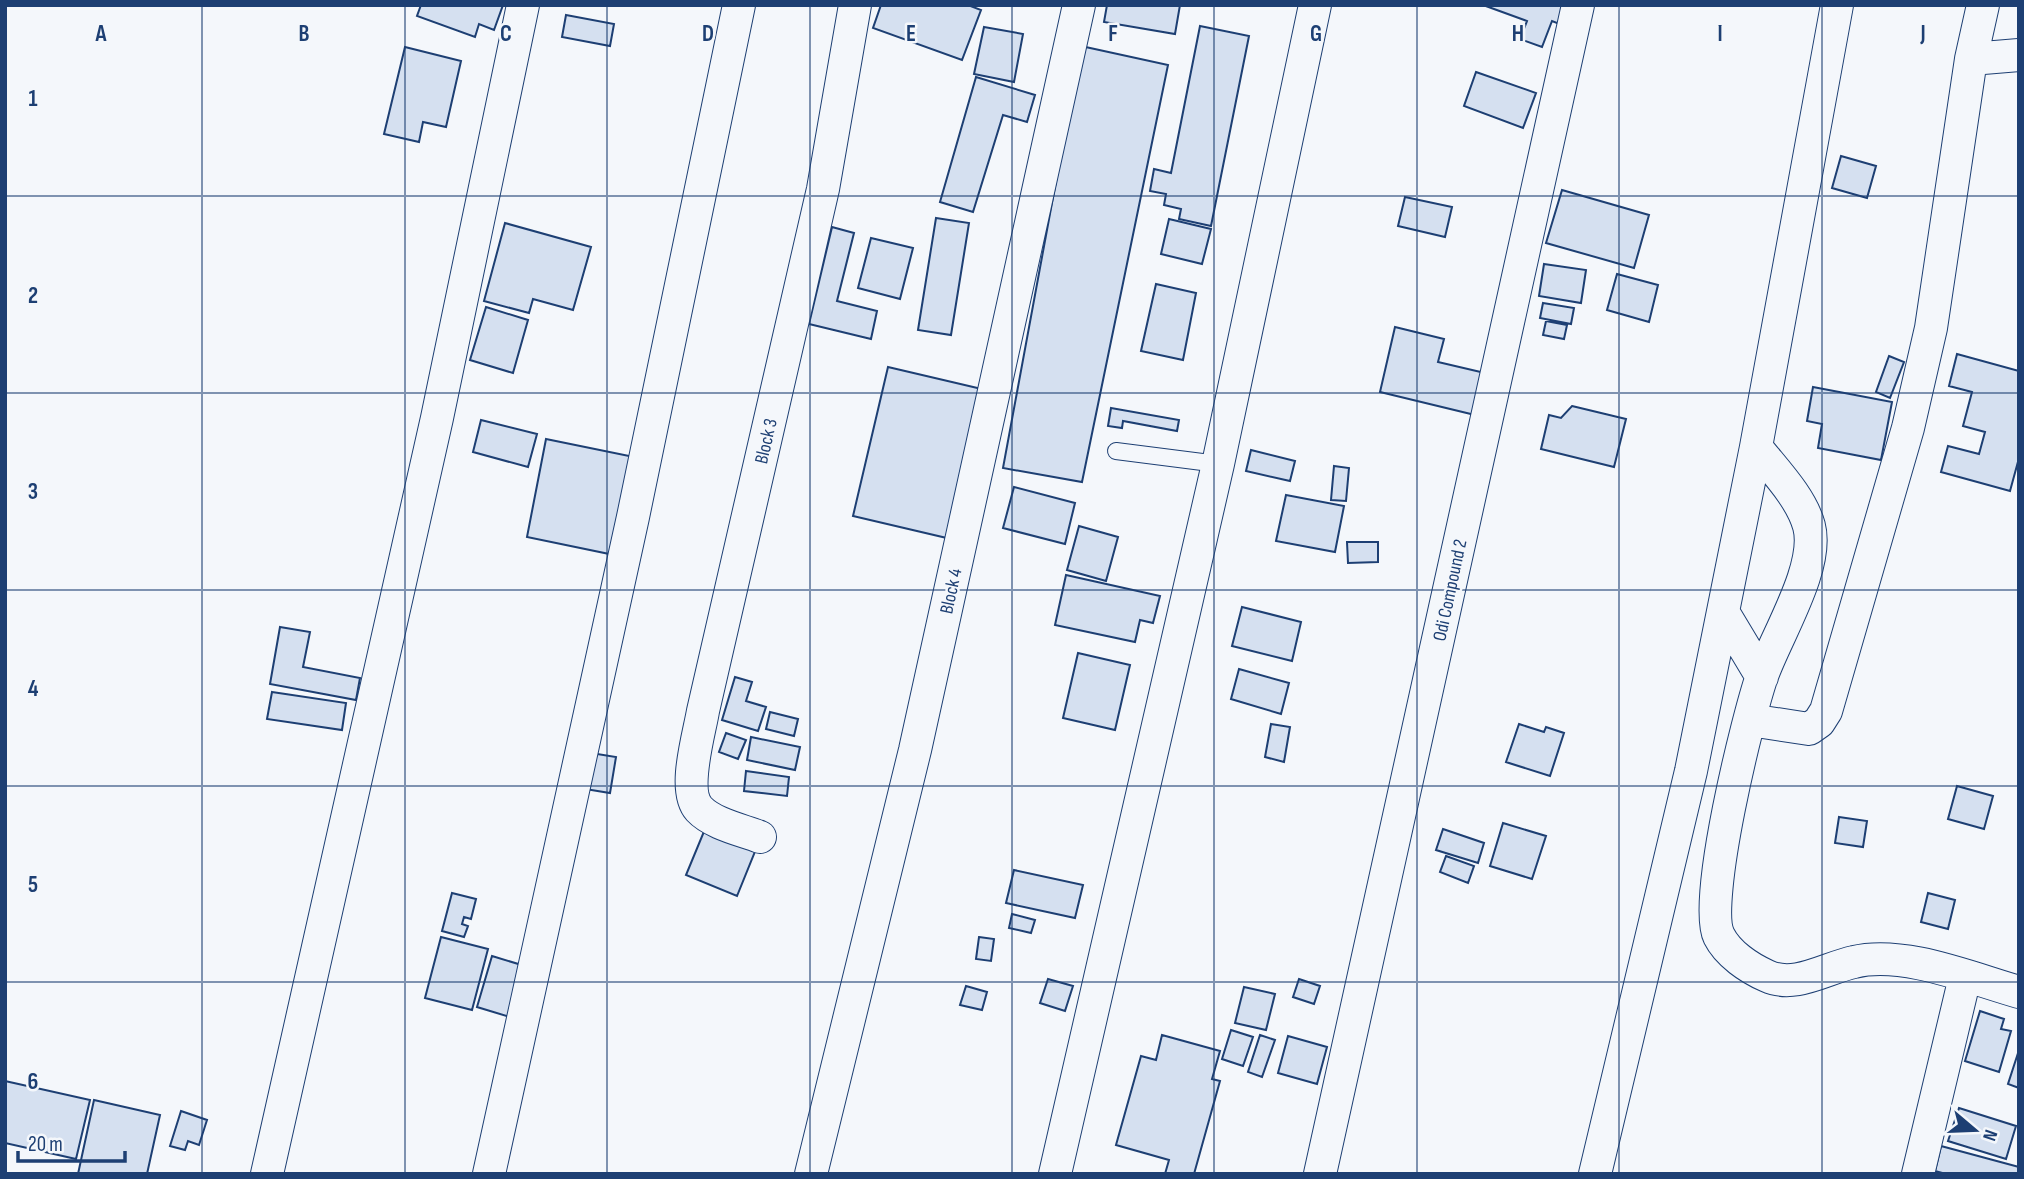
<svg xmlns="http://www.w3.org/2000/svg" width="2024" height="1179" font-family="'Sofia Sans Condensed',sans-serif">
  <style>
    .building { fill: #d5e0f0; stroke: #1d3f73; stroke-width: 2 }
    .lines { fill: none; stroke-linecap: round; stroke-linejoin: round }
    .lane-casing { stroke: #1d3f73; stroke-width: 18 }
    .street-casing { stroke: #1d3f73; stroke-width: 34 }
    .lane { stroke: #f4f7fb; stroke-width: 16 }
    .street { stroke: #f4f7fb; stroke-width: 32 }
    .grid { fill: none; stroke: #1d3f73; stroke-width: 2; stroke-opacity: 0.55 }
    .labels { text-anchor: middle; stroke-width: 5; stroke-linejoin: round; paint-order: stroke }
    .street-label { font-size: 19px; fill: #1d3f73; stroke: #f4f7fb }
    .grid-label { font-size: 23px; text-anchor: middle; font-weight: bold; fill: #1d3f73; stroke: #f4f7fb; stroke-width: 5; stroke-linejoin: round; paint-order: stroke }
  </style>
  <rect width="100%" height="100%" fill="#f4f7fb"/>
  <path class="building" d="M421,5L484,6L503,5L494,30L479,24L475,37L417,16Z
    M881,5H968L981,10L962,60L873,28Z
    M1107,5H1180L1175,34L1104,22Z
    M1483,5H1567L1562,25L1552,21L1542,47L1520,39L1527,21Z
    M566,15L614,24L610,46L562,37Z
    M1200,26L1249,36L1211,226L1179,219L1181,209L1164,205L1166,194L1150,191L1154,169L1171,173Z
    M984,27L1023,34L1014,82L974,74Z
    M1081,46L1168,65L1082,482L1003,468Z
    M405,47L461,61L446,127L423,122L419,142L384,134Z
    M1476,72L1536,93L1523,128L1464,106Z
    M976,77L1035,95L1027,122L1003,115L973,212L940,202Z
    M1841,156L1876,166L1867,198L1832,188Z
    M1562,190L1649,215L1634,268L1546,243Z
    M1405,197L1452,207L1445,237L1398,226Z
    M936,218L969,223L951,335L918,330Z
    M1169,219L1211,229L1202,264L1161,254Z
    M505,223L591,247L573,310L533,299L529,313L484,301Z
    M832,227L854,233L837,301L877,311L871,339L809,324Z
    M871,238L913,248L900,299L858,288Z
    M1544,264L1586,270L1581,303L1539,296Z
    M1617,274L1658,285L1649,322L1607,310Z
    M1156,284L1196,293L1183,360L1141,351Z
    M1543,303L1574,308L1571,324L1540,318Z
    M486,307L528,320L513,373L470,360Z
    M1546,321L1567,325L1564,339L1543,335Z
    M1395,327L1444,339L1438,362L1485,373L1475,415L1380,392Z
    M1957,354L2019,371V458L2010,491L1941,472L1948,446L1979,454L1985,432L1963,426L1972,392L1949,386Z
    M1889,356L1904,362L1890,398L1876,392Z
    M888,367L986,390L951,539L853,516Z
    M1813,387L1892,402L1881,460L1818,448L1822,424L1807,421Z
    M1572,406L1626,419L1614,467L1541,449L1549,415L1561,418Z
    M1111,408L1179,420L1177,431L1123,421L1122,428L1108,426Z
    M481,420L537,434L528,467L473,452Z
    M546,439L639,458L619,556L527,537Z
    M1251,450L1295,461L1290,481L1246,471Z
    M1334,466L1349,468L1346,501L1331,500Z
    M1014,487L1075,503L1065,544L1003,528Z
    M1286,495L1344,506L1335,552L1276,541Z
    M1079,526L1118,537L1106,581L1067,570Z
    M1347,542H1378V562L1348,563Z
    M1066,575L1160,596L1153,623L1140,620L1135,642L1055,625Z
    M1242,607L1301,622L1292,661L1232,646Z
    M280,627L310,632L303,667L360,678L356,700L270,684Z
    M1078,653L1130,665L1115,730L1063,718Z
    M1239,669L1289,683L1281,714L1231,699Z
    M735,677L752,682L746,701L766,707L758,731L722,720Z
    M272,692L346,703L342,730L267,719Z
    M770,712L798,719L794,736L766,729Z
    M1271,724L1290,727L1284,762L1265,757Z
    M1519,724L1544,732L1546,727L1564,733L1550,776L1506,762Z
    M726,733L746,740L738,759L719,752Z
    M751,737L800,747L795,770L747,760Z
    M591,753L616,757L610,793L585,789Z
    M746,771L789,777L787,796L744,791Z
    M1957,786L1993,796L1984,829L1948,819Z
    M1839,817L1867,821L1863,847L1835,843Z
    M1503,823L1546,836L1532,879L1490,866Z
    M705,829L756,849L737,896L686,875Z
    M1443,829L1484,843L1478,863L1436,850Z
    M1446,856L1474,866L1468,883L1440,872Z
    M1014,870L1083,885L1075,918L1006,903Z
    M452,893L476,899L471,919L464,917L462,924L468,926L464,937L442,931Z
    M1928,893L1955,900L1948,929L1921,922Z
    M1012,914L1035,920L1031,933L1009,928Z
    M441,937L488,949L472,1010L425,998Z
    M979,937L994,939L991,961L976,959Z
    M492,956L525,966L510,1017L477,1007Z
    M1048,979L1073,986L1065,1011L1040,1003Z
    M1299,979L1320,986L1314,1004L1293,997Z
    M966,986L987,992L982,1010L960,1005Z
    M1244,987L1275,994L1266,1030L1235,1023Z
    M1980,1011L2004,1019L2001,1029L2011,1031L1999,1072L1965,1061Z
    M1231,1030L1253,1037L1243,1066L1222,1059Z
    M1162,1035L1220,1051L1212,1079L1220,1081L1194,1174H1165L1169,1160L1116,1145L1141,1056L1156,1060Z
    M1260,1035L1275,1040L1262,1077L1248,1072Z
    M1288,1036L1327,1047L1317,1084L1278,1073Z
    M2019,1050V1088L2008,1084Z
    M5,1081L90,1100L76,1159L5,1143Z
    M94,1100L160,1115L147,1174H78Z
    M1959,1108L2016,1126L2006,1159L1948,1141Z
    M181,1111L207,1120L199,1145L188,1141L185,1150L170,1146Z
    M1941,1146L2019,1167L2018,1174H1946L1935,1171Z"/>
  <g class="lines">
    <g class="lane-casing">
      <path id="lane" d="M1116,451L1218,464"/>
    </g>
    <g class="street-casing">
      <path id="street" d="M1971,59L2019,55
        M1756,447C1774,470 1801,497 1809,526C1820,567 1776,636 1762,676C1748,716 1702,903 1719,936C1728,954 1749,968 1767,976C1795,989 1826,968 1854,962C1903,950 1970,978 2019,992
        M1723,612L1762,677
        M1750,720L1809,729L1819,722L1826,711L1908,428L1931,328L1971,59L1983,5
        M760,837C742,830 713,824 699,809C682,790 699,735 703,711L823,189L855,5
        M267,1174L437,418L523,5
        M489,1174L633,517L739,5
        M811,1174L915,750L1079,5
        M1055,1174L1218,464L1315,5
        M1320,1174L1578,5
        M1595,1174L1691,771L1756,447L1837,5
        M1918,1174L1965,977"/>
    </g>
    <use href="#lane" class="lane"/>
    <use href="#street" class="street"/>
  </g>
  <path class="grid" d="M202,5V1174M405,5V1174M607,5V1174M810,5V1174M1012,5V1174M1214,5V1174M1417,5V1174M1619,5V1174M1822,5V1174M5,196H2019M5,393H2019M5,590H2019M5,786H2019M5,982H2019"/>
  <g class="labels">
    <g class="street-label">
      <text transform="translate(765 441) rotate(-77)" y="7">Block 3</text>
      <text transform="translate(1449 590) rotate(-78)" y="7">Odi Compound 2</text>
      <text transform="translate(950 591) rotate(-78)" y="7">Block 4</text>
    </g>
  </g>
  <g class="grid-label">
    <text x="101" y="41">A</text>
    <text x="304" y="41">B</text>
    <text x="506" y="41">C</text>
    <text x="708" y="41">D</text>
    <text x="911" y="41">E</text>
    <text x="1113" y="41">F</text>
    <text x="1316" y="41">G</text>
    <text x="1518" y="41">H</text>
    <text x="1720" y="41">I</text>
    <text x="1923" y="41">J</text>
    <text x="33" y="106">1</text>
    <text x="33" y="303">2</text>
    <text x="33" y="499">3</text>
    <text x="33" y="696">4</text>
    <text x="33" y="892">5</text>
    <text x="33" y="1089">6</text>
  </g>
  <rect width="2024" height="1179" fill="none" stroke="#1d3f73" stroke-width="14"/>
  <g transform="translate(1975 1130) rotate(109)" stroke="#f4f7fb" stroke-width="5" paint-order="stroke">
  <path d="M0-5L12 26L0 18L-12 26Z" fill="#1d3f73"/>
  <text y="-10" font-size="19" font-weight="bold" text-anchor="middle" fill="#1d3f73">N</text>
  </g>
  <path d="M18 1151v10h107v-10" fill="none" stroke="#1d3f73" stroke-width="3.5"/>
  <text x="28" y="1151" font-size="21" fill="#1d3f73" stroke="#f4f7fb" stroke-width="5" paint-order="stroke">20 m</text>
</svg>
